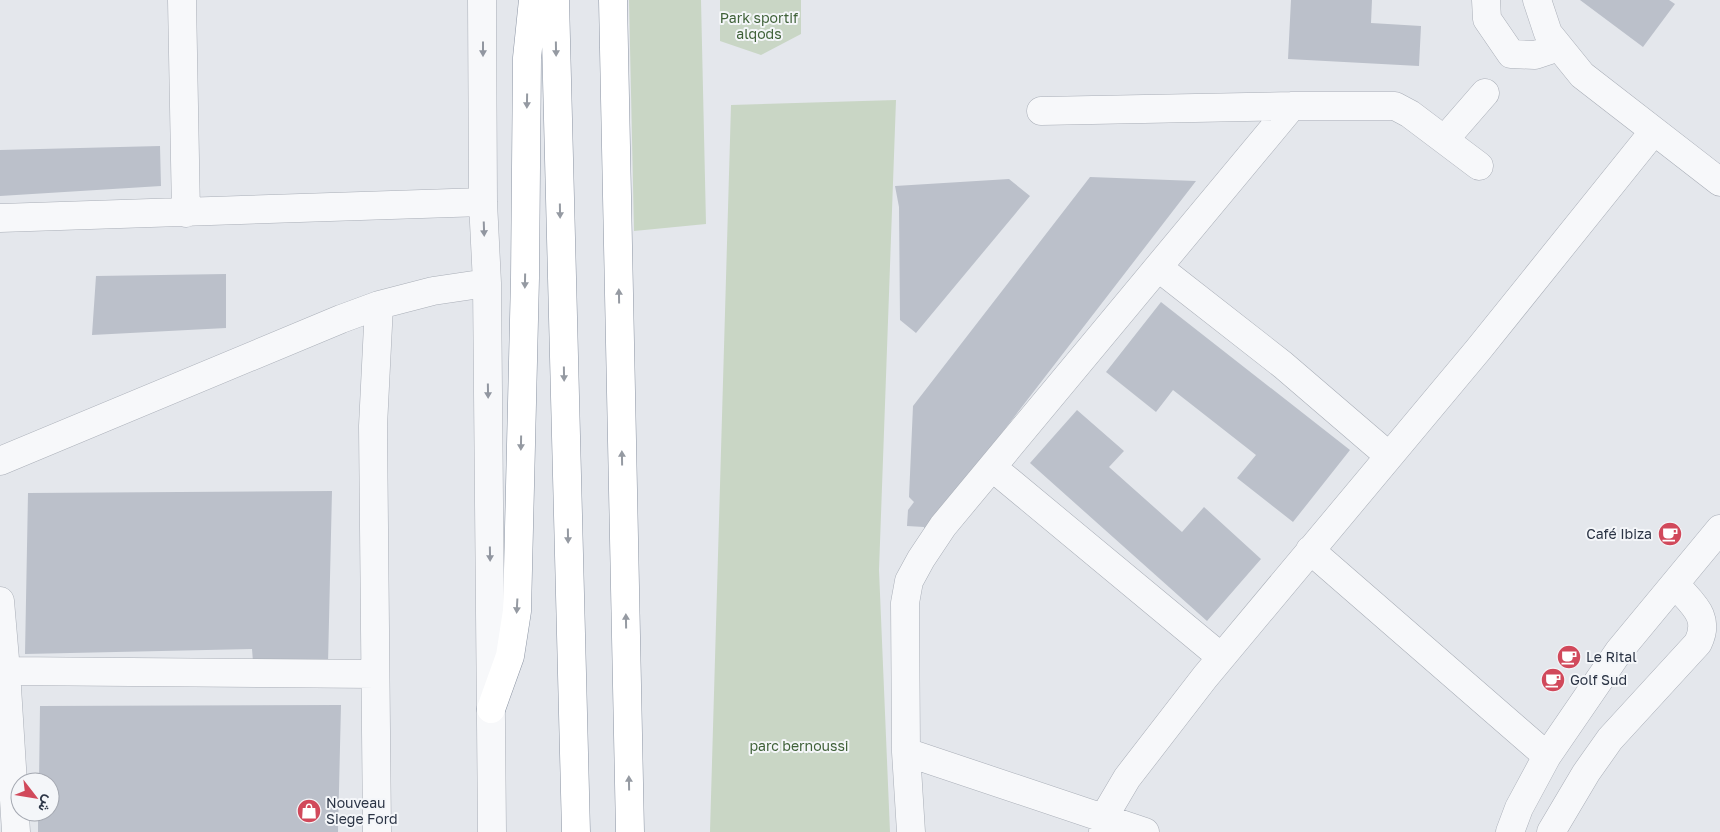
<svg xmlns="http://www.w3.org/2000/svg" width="1720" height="832" font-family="'Golos Text',Vazirmatn,sans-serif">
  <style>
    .green { fill: #c9d6c5 }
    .building { fill: #bbc0ca }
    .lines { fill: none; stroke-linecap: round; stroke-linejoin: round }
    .minor-casing { stroke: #a9aeb7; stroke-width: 29 }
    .highway-casing { stroke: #8b94a3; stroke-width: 29 }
    .minor { stroke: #f7f8fa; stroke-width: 28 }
    .highway { stroke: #fff; stroke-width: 28 }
    .oneway { fill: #9196a0 }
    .oneway2 { fill: #959aa2 }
    .labels { text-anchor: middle; stroke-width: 4; stroke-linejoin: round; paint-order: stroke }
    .park-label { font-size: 14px; fill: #3f6138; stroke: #f4f6f9 }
    .poi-label { font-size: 14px; fill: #2b3445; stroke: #f4f6f9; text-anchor: start }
  </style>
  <rect width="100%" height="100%" fill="#e4e7ec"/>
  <path class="green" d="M629,0H701L706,224L634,231Z
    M720,0H801V34L761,55L720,41Z
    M896,100L879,570L890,832H710L731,105Z"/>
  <path class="building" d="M1291,0H1372L1371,23L1421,26L1419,66L1288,59Z
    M1580,0H1669L1675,4L1643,47Z
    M160,146L161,186L0,196V150Z
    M1090,177L1196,181L924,534V527L907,526L908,510L914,502L909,497L913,406Z
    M1009,179L1030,196L916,333L900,320L899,207L895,186Z
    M226,274V328L92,335L96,276Z
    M1161,302L1350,450L1293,522L1237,478L1256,455L1173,390L1156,412L1106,372Z
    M1077,410L1124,451L1109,467L1182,532L1204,507L1261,559L1207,621L1030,463Z
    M332,491L328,664L253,662L252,649L25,654L28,493Z
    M341,705L338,832H38V812H50V782H39L40,706Z"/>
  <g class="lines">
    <g class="minor-casing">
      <path id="minor" d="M182,0L186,213
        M482,0L483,202L487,283L492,832
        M1486,0L1487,19L1511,54L1535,55L1559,47
        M1537,0L1548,33L1582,75L1720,182
        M1041,111L1292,106H1395L1410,114L1479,166
        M1445,139L1485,93
        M0,218L483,202
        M1159,268L1283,365L1389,456
        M0,461L341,319L379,305L433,291L487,283
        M992,467L1221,657
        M1310,550L1547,756
        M0,601L6,671L16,832
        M6,671L375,674
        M906,752L1145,832
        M377,832L373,426L379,305
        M911,832L906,752L905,603L909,581L921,559L943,526L1292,106
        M1103,832L1104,817L1127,778L1205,677L1478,350L1654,131
        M1510,832L1519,808L1547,756L1619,651L1720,529
        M1551,832L1586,773L1610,739L1698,643C1711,616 1692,604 1675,584"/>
    </g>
    <g class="highway-casing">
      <path id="highway" d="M555,0L576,832
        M613,0L630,832
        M491,709L510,656L517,611L525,278L527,58L533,0"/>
    </g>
    <use href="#minor" class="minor"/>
    <use href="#highway" class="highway"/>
  </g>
  <defs><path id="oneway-solid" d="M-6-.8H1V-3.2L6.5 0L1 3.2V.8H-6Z" transform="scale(1.25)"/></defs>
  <g class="oneway">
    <use href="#oneway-solid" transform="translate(483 49) rotate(90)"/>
    <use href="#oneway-solid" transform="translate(484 229) rotate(88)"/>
    <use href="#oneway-solid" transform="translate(488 391) rotate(89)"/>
    <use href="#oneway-solid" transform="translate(490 554) rotate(89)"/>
  </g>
  <g class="oneway2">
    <use href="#oneway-solid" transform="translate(556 49) rotate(89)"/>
    <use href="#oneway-solid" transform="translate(527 101) rotate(91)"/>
    <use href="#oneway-solid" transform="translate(560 211) rotate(89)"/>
    <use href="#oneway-solid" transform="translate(525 281) rotate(91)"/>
    <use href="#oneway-solid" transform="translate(619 296) rotate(-91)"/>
    <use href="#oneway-solid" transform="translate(564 374) rotate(89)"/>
    <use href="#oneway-solid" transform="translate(521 443) rotate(91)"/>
    <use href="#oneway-solid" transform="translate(622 458) rotate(-91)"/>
    <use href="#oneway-solid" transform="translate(568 536) rotate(89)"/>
    <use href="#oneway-solid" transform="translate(517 606) rotate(93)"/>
    <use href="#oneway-solid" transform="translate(626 621) rotate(-91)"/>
    <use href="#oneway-solid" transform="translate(629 783) rotate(-91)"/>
  </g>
  <defs>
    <g id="cafe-disc" transform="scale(1.25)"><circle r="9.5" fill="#d1495b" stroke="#f4f6f9"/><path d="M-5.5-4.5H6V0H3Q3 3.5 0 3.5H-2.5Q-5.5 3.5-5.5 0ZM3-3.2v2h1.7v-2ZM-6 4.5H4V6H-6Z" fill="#fff"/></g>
    <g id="shop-disc" transform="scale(1.25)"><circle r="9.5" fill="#d1495b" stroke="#f4f6f9"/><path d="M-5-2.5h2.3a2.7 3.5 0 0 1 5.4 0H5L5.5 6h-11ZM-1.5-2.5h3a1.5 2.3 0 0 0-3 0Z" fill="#fff"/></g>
  </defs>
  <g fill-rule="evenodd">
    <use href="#cafe-disc" x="1670" y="534"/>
    <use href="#cafe-disc" x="1569" y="657"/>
    <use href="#cafe-disc" x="1553" y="680"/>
    <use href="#shop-disc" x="309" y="811"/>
  </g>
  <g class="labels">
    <g class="park-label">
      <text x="759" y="23">Park sportif<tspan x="759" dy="16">alqods</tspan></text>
      <text x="799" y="751">parc bernoussi</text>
    </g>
    <g class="poi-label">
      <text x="1652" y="539" text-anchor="end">Café Ibiza</text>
      <text x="1586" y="662">Le Rital</text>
      <text x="1570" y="685">Golf Sud</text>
      <text x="326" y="808">Nouveau<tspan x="326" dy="16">Siege Ford</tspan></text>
    </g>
  </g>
  <g transform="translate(35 797) rotate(121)"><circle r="24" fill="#f4f6f9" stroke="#a4a8b1"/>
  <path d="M0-4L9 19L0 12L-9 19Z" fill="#d1495b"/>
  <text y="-8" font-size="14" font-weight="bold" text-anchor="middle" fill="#2b3445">ش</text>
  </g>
</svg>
